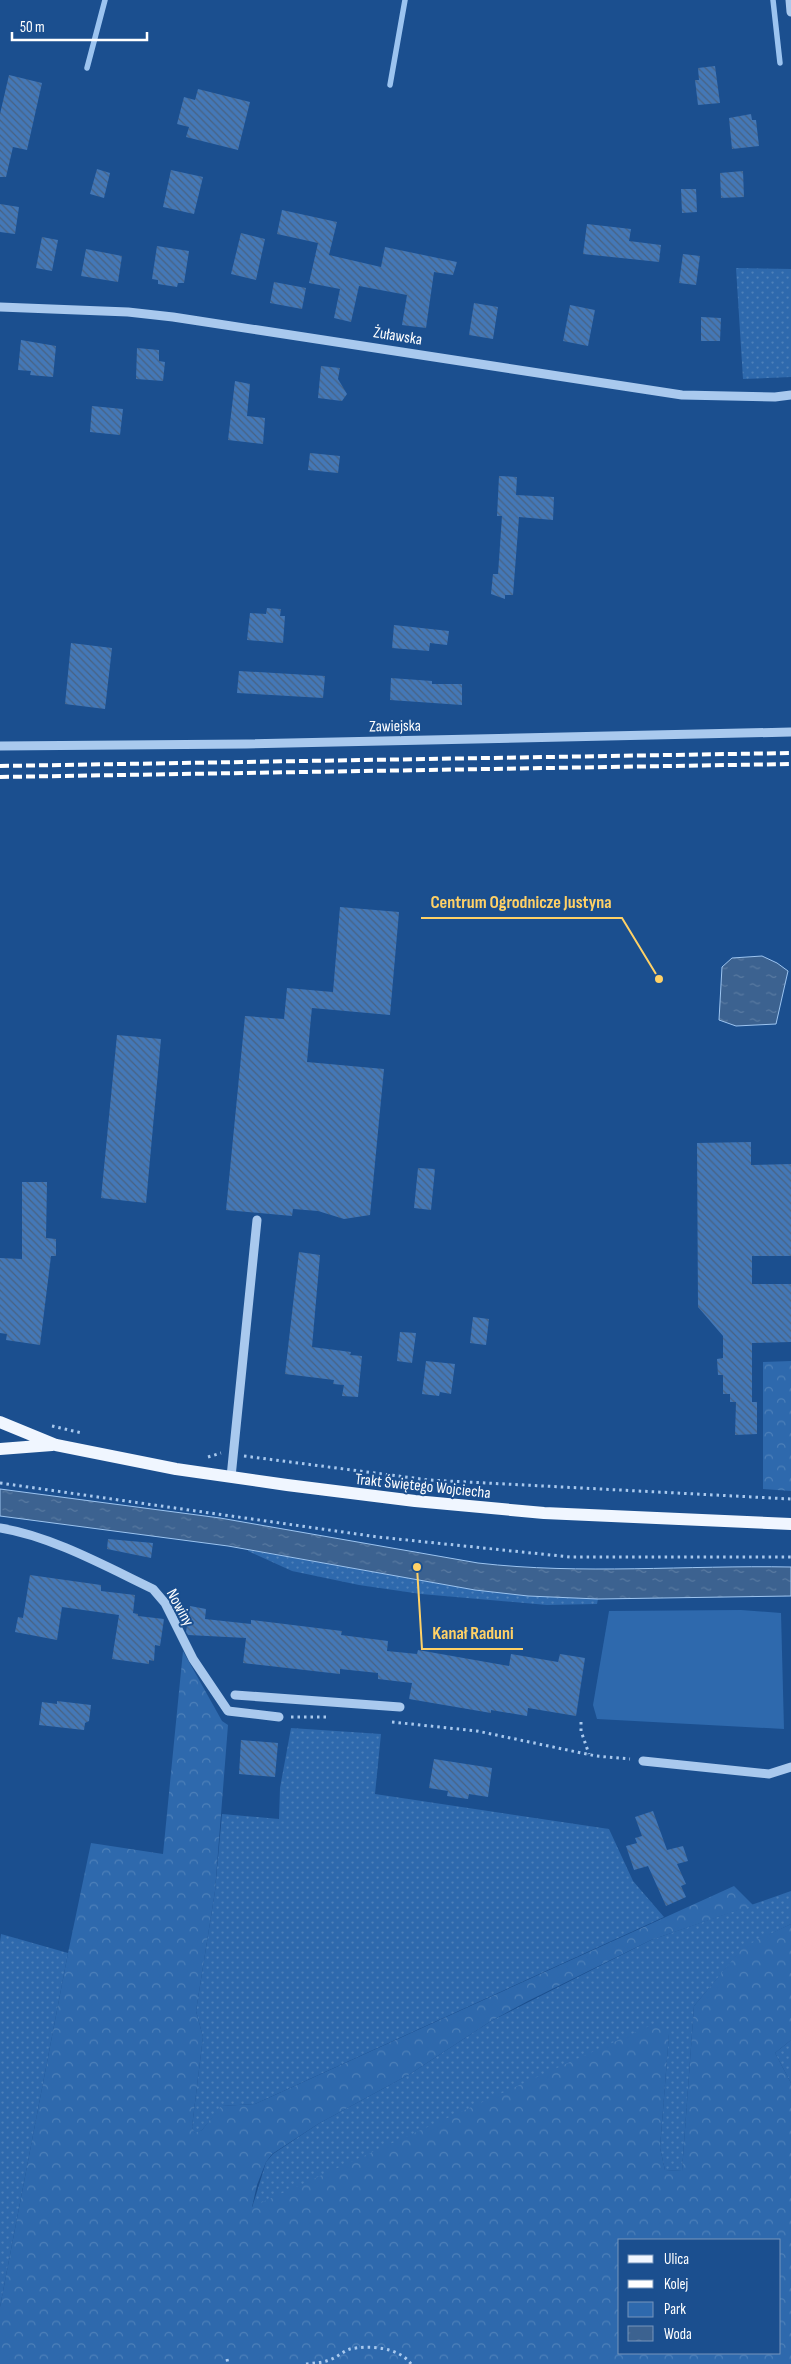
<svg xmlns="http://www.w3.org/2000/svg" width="791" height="2364" font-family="'Sofia Sans Condensed',sans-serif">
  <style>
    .grass { fill: url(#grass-dots) }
    .forest { fill: url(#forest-crowns); fill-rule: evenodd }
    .green { fill: #2e69ad }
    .water { fill: url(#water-ripples); stroke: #9cc4f0 }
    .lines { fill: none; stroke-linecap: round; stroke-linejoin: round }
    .stream { stroke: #9cc4f0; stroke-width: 5.5 }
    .building { fill: url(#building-back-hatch) }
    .path { stroke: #a9c9ee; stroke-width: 3; stroke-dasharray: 2.5 4; stroke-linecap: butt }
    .minor { stroke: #a9c9ee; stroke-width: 9 }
    .major { stroke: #f0f6ff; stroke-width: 12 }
    .rail { stroke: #fff; stroke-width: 4; stroke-dasharray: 9 4; stroke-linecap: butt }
    .labels { text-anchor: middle; stroke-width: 4; stroke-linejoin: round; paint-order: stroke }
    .street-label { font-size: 16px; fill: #fff; stroke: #1b4f8f }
    .leader { fill: none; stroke: #ffd166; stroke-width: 2 }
    .callout-dot { fill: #ffd166; stroke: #1b4f8f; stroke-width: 2 }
    .callout-label { font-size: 18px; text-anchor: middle; font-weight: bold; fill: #ffd166; stroke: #1b4f8f; stroke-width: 4; stroke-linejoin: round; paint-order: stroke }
  </style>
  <defs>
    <pattern id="grass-dots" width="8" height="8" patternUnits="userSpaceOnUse" patternTransform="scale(1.25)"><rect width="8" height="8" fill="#2e69ad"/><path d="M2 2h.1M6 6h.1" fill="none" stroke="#4d80b9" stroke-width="1.8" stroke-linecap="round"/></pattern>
    <pattern id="forest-crowns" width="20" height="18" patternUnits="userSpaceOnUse" patternTransform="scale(1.25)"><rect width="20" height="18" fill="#2e69ad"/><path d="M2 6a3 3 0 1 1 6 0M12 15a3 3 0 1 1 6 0" fill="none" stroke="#4d80b9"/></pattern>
    <pattern id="water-ripples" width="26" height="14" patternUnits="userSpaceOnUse" patternTransform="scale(1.25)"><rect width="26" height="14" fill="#3c6290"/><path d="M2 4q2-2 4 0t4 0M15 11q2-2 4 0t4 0" fill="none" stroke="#597aa1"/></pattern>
    <pattern id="building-back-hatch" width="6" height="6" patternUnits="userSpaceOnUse" patternTransform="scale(1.25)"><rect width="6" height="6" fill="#4478b7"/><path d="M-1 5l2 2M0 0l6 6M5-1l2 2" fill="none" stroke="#486282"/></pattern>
  </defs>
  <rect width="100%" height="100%" fill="#1b4f8f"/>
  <path class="grass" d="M736,268L791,269V377L743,379Z
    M248,1550L475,1590L528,1596L598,1599L597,1604L547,1605L421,1594L359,1585L292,1571L248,1551Z
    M291,1728L381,1734L375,1794L609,1829L633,1881L664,1917L255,2104L222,2106L202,2130L195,2134L192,2127L203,2037L196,2011L215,1891L222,1814L279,1819L280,1788Z
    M791,1891V1924L744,1947L694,2006L682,2171L665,2170L660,2148L669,2034L252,2208L266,2162L273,2154L318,2124L410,2074L491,2021L651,1940Z
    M1,1934L68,1953L0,2307V1942Z
    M791,2040V2083L775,2053Z"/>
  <path class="forest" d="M791,1361V1491L763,1489V1362Z
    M183,1651L222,1721L228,1725L215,1891L196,2011L203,2037L192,2127L195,2133L202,2130L221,2106L255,2104L734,1886L753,1905L651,1940L528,2001L491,2021L410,2074L318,2124L272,2154L266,2162L257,2185L252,2207L658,2022L669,2034L660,2148L665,2170L682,2171L694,2006L744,1946L791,1924V2040L775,2053L791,2083V2364H0V2307L68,1953L91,1843L163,1854ZM780,2240V2353H620V2240Z"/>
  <path class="green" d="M741,1610L781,1613L784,1729L597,1719L593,1705L609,1611Z"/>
  <path class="water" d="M762,956L777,963L788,971L776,1024L736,1026L719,1020L722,967L732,958Z
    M0,1489L220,1518L478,1563C582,1575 686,1565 791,1567V1596L598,1599L528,1596L475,1590L228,1546L0,1516Z"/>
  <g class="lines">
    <path class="stream" d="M773,0L780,63
      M87,68L105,0
      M390,85L405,0"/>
  </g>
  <path class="building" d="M715,66L720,103L698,105L695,80H699L698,68Z
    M9,75L42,83L27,150L13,147L6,177H0V114Z
    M198,89L250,102L238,150L186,137L189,127L177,124L184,97L195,100Z
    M751,114L752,120H756L759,146L732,149L729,118Z
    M97,169L110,173L104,198L90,194Z
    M171,170L203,177L194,214L163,207Z
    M743,171L744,197L721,198L720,173Z
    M681,189H696L697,212L682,213Z
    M0,204L19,207L15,234L0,232Z
    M282,210L337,222L329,255L381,267L385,247L457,262L453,275L434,272L426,328L402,325L407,295L359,286L351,322L334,318L340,289L309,283L318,243L277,234Z
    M587,224L631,229L629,241L661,245L659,262L583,254Z
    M241,233L265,239L256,280L231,274Z
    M42,237L58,240L52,271L36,268Z
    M157,246L189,251L184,283H178L177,287L158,284V280L152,279Z
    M86,249L122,256L118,282L81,276Z
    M683,254L700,256L696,285L679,283Z
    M274,282L306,288L302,309L270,303Z
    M474,303L498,307L493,339L469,335Z
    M570,305L595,310L588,346L563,341Z
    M701,317L721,318L720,341H701Z
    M21,340L56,346L53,377L30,375L31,371L18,370Z
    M137,348L159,350V361L165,362L163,381L136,379Z
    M321,366L340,368L338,379L347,394L342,401L318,398Z
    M235,381L250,384L247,416L265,418L263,444L228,440Z
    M92,406L123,409L120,435L90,432Z
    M310,453L340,456L338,473L308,470Z
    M499,476L517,477L516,495L554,497L553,520L519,517L513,595H505V599L491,594L493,574H498L502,516H497Z
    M267,608L281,609L280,616H285L283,643L247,640L250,613L266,614Z
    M394,625L449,631L447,645L430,643L429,651L392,648Z
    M71,643L112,648L105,709L65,704Z
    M239,671L325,676L323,698L237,693Z
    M391,678L432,681V684H462V705L390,700Z
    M340,907L399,912L390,1015L312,1008L311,1017L307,1062L384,1069L370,1215L344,1219L318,1211L293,1209L292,1216L226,1210L245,1016L284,1019L287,988L333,992Z
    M117,1035L161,1039L146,1203L101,1198Z
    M751,1142V1165L791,1164V1256H752V1284H791V1342L752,1343V1402H757V1434L735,1435L736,1402H730V1394H723V1375H718L717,1359L723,1358V1336L698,1307L697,1143Z
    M418,1168L435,1169L431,1210L414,1208Z
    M22,1182H47L46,1238L56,1239V1256H51L40,1345L6,1340L7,1334L0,1333V1258L22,1259Z
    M299,1252L320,1255L312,1347L351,1352L350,1355L362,1356L358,1397L342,1396L344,1385L333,1384L334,1380L285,1374Z
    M473,1317L489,1319L486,1345L470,1343Z
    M400,1332L416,1333L412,1363L397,1361Z
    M426,1361L455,1364L451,1394L440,1392L439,1396L422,1394Z
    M108,1539L153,1543L151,1558L107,1549Z
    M30,1575L101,1585V1591L135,1595L133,1613L138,1614V1616L164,1619L160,1646L155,1645L154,1661L149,1660V1664L112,1659L119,1615L62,1607L57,1640L15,1632L18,1617L23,1618Z
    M190,1606L206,1609L205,1619L251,1624V1620L342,1631L341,1635L388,1641L387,1651L417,1654L418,1650L509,1666L511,1654L558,1662L560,1654L585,1658L576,1716L528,1708L527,1716L491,1710V1713L409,1699L412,1683L378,1679V1673L340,1669V1674L243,1663L246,1638L188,1635L186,1632Z
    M57,1701L91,1705L89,1721L85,1723L84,1730L39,1725L42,1702L57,1704Z
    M241,1740L278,1743L275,1777L239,1774Z
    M434,1759L492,1768L488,1797L469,1794L468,1799L447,1796L448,1791L429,1788Z
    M653,1811L667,1850L683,1846L688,1861L677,1864L686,1884L681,1886L686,1897L666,1906L648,1866L634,1870L626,1846L637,1843L635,1838L642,1836L635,1817Z"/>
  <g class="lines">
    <path class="path" d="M52,1426L82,1433
      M244,1456L429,1480L791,1499
      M208,1457L221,1453
      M0,1483L378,1537L570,1557H791
      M291,1717H326
      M392,1722L477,1731L596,1756L630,1759
      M581,1722V1731L589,1754
      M227,2359L228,2364
      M306,2364C314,2363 322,2363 329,2360C337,2358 343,2351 350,2349C369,2345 399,2347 411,2364"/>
    <path class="minor" d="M790,0L791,12
      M0,307L128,312L173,317L682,395L775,397L791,395
      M0,746L246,744L791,732
      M231,1477L257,1220
      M0,1528C51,1536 107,1567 153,1589L165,1603L193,1659L228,1711L279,1717
      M235,1695L400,1707
      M643,1761L769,1774L791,1767"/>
    <path class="major" d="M0,1422L56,1445L176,1469L287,1485L415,1501L544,1513L791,1524
      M0,1449L52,1445"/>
    <path class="rail" d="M0,766L791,753
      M0,777L791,764"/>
  </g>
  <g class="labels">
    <g class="street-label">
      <text transform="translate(398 335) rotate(9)" y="6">Żuławska</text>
      <text transform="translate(395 725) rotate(-1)" y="6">Zawiejska</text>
      <text transform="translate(423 1485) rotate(6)" y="6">Trakt Świętego Wojciecha</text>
      <text transform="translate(181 1607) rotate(61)" y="6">Nowiny</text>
    </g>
  </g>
  <path class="leader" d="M659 979L622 918H421M417 1567L422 1649H523"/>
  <g class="callout-dot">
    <circle cx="659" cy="979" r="5"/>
    <circle cx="417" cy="1567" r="5"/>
  </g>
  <g class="callout-label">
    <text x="521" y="908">Centrum Ogrodnicze Justyna</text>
    <text x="473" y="1639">Kanał Raduni</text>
  </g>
  <rect x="618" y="2239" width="162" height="115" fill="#1b4f8f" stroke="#7695bc"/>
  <rect x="628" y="2255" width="25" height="8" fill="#f0f6ff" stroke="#7695bc"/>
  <text x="664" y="2264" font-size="15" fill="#ffffff">Ulica</text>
  <rect x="628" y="2280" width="25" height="8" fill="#ffffff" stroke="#7695bc"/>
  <text x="664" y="2289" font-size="15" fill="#ffffff">Kolej</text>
  <rect x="628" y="2302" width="25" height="15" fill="#2e69ad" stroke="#7695bc"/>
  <text x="664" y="2314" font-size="15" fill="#ffffff">Park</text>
  <rect x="628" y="2326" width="25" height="15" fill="url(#water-ripples)" stroke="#7695bc"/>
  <text x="664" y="2339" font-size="15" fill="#ffffff">Woda</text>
  <path d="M12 32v8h135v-8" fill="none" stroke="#ffffff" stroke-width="2.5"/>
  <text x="20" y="32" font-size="15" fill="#ffffff" stroke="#1b4f8f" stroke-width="4" paint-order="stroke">50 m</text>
</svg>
